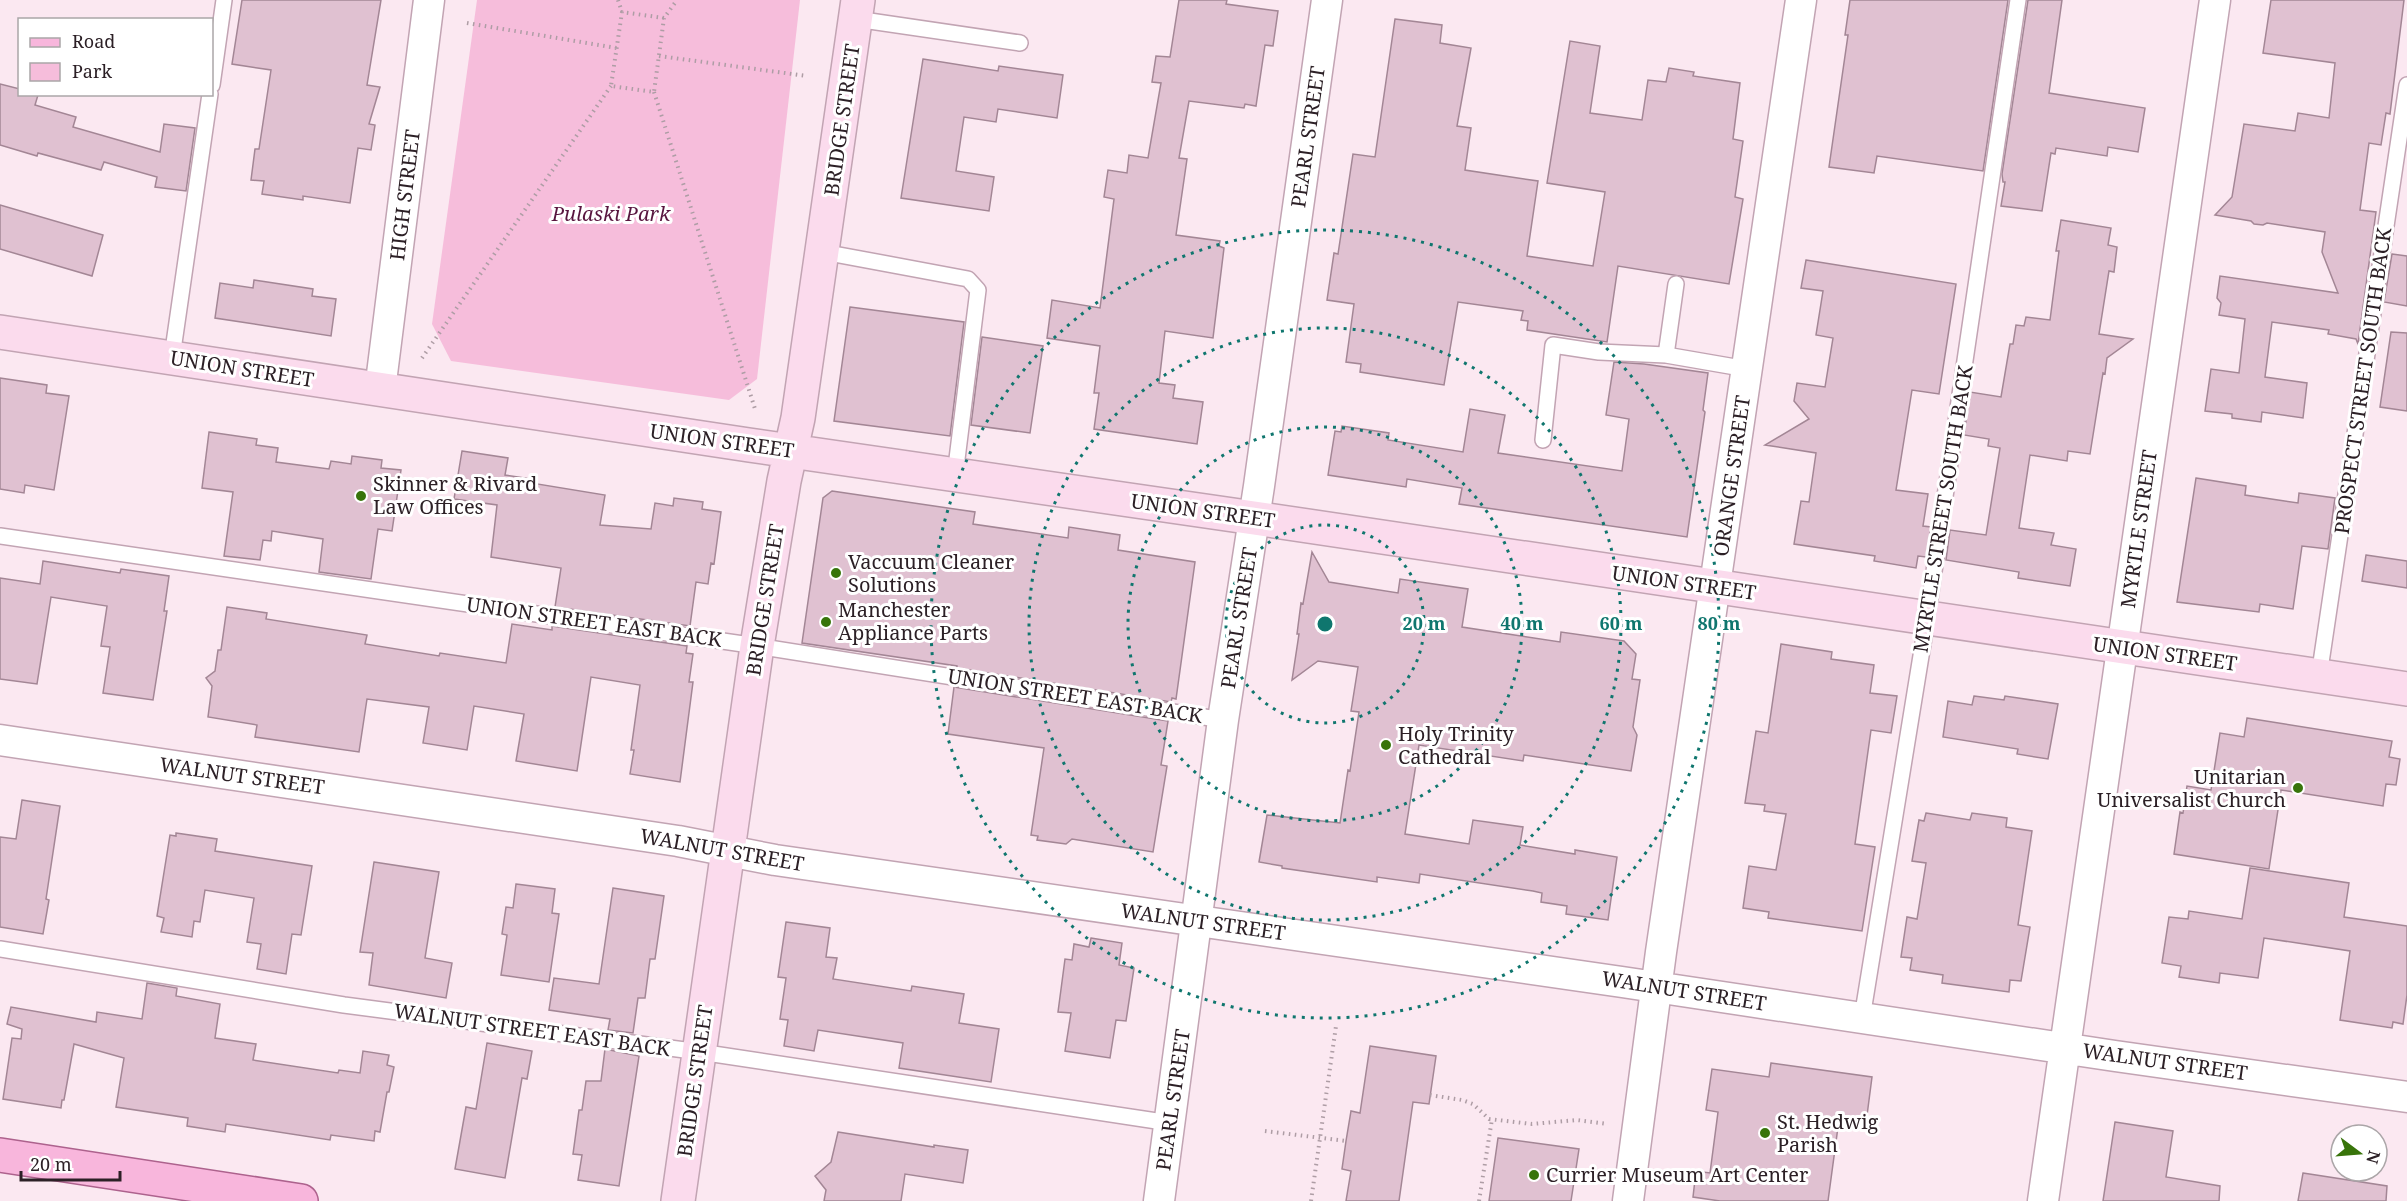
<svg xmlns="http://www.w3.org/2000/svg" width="2407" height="1201" font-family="'Noto Serif',serif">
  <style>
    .green { fill: #f6bddb }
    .building { fill: #e0c1d1; stroke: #a38695; stroke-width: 1.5 }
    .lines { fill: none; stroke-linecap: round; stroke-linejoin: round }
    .lane-casing { stroke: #c2a4b3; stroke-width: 18 }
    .street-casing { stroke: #c2a4b3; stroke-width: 33 }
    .secondary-casing { stroke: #c2a4b3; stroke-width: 36 }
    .primary-casing { stroke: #ad628d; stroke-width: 36 }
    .path { stroke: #ae9da5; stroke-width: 4; stroke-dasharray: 1.5 4.5; stroke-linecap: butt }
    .lane { stroke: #fff; stroke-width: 15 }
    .street { stroke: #fff; stroke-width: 30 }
    .secondary { stroke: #fbdbed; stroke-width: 33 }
    .primary { stroke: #f8b6dc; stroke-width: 33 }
    .ring { fill: none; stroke: #0f766e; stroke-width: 3; stroke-dasharray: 3 6 }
    .poi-dot { fill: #38740a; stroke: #fff; stroke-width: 2 }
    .labels { text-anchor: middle; stroke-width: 6; stroke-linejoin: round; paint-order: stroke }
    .street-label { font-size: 20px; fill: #2c2026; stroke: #fff }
    .park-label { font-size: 20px; font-style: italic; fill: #58153f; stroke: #fff }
    .poi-label { font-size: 20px; fill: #2c2026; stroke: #fff; text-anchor: start }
    .centre { fill: #0f766e; stroke: #fff; stroke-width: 3 }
    .ring-label { font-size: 18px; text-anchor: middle; font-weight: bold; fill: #0f766e; stroke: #fff; stroke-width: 6; stroke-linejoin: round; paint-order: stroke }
  </style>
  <rect width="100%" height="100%" fill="#fbe8f1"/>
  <path class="green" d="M477,0H800L757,379L729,400L451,361L432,324Z"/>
  <path class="building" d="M242,0H381L367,85L380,87L369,124L375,125L371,150L358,148L350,203L303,196V200L262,194L264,181L251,180L255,149H259L271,70L232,64Z
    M1179,0H1227L1226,4L1278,11L1273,46L1265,45L1256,106L1245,104L1244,108L1189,101L1179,158L1187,159L1176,235L1220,241L1219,246L1224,248L1213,338L1165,331L1159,383L1175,385L1173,398L1203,402L1197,444L1094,429L1099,393H1094L1100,346L1047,338L1052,300L1100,308L1114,199L1104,197L1108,170L1127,173L1129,155L1148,158L1161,83L1152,82L1156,56L1170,57Z
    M1850,0H2008L1983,171L1877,156L1874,173L1829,167L1848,35H1845Z
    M2028,0H2062L2049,93L2145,108L2138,152L2108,147L2107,156L2056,148L2055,154L2051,153L2042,211L2001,206L2005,182H2003L2002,174Z
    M2271,0H2404L2390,114L2386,113L2381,145L2369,143L2360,210L2376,212L2358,344L2356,339L2328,334L2329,330L2272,322L2265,377L2307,383L2303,418L2262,412L2261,422L2232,418V414L2205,411L2211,369L2239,373L2245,319L2219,315L2221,303L2217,298L2220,276L2338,293L2322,252L2325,232L2267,223L2263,225L2254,224L2251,221L2215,215L2232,197L2244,124L2295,131L2298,113L2329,118L2335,63L2263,53Z
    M1395,19L1442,25L1440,43L1471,48L1457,126L1471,128L1465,170L1538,181L1527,256L1593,266L1605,192L1547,183L1570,41L1600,46L1590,113L1642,120L1648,80L1666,82L1669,68L1694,72L1693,76L1740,83L1733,139L1743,141L1735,197L1743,199L1729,284L1618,266L1607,342L1527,330L1528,321L1521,320L1523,311L1458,302L1444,385L1360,372L1361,364L1346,362L1354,304L1327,300L1334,253L1338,254L1353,154L1375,157Z
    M923,59L998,71L999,66L1063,75L1057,118L998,109L996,122L964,117L956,171L994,177L989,211L901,198Z
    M0,84L20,89V94L38,95L35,105L76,117L73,127L160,152L164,124L195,128L186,191L155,187L157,177L104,162L101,170L38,153L37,156L0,145Z
    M0,205L103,235L92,276L0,249Z
    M2061,220L2111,228L2108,245L2117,247L2114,272L2109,271L2099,334L2133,339L2107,358L2105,374L2103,373L2090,454L2068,451L2067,461L2030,455L2019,528L2054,533L2051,545L2076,549L2070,586L2018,578L2019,572L1946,560L1950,530L1986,535L2000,448L1988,446L1989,439L1964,435L1970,392L2001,397L2010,344H2013L2016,325L2024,326L2026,317L2050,320L2059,251H2056Z
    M2392,254L2407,256V306L2384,302Z
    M1806,260L1956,284L1939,394L1912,390L1896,490L1928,494L1923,526L1931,527L1926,557L1918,556L1916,568L1874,561L1875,556L1794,544L1801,501L1809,502L1816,453L1765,445L1809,419L1794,401L1797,383L1825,387L1833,338L1816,335L1823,291L1801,288Z
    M254,280L313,289L312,296L336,299L331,336L215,318L220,283L253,288Z
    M850,307L964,322L950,436L834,421Z
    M2391,332L2407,333V411L2380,407Z
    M982,337L1043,346L1030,433L971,425Z
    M1614,362L1644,364L1708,373L1703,410L1705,412L1687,537L1459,504L1462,488L1407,479L1406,487L1328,475L1335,431L1341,432L1342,426L1389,433L1388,440L1463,452L1470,409L1505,415L1498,453L1622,471L1629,419L1606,415Z
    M0,378L47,385L46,393L69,396L54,490L25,485L24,493L0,489Z
    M209,432L257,439L256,445L278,448L276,462L329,469L331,461L351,464L352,456L382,460L381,468L401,470L392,531L378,529L371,579L319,572L323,539L272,531L271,541L263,540L260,560L224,556L233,492L202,488Z
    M462,451L508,458L505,475L532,479L531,483L605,495L600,525L651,529L655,503L673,506L674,498L703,502L702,509L721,512L714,564L711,563L708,584L696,582L690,626L555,607L561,568L491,557L497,505L454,499Z
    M2196,478L2246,486L2245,495L2298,503L2299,493L2335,498L2328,549L2302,546L2293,609L2260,604L2259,612L2177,602Z
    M832,491L975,512L973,524L1068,538L1069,527L1120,535L1118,550L1195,562L1176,699L1172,698L1171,702L957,668V666L802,643L823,498Z
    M1312,552L1329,582L1398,593L1400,579L1468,589L1462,627L1560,642L1561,632L1624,641L1636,654L1632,679L1640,680L1633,727L1637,735L1631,771L1524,755L1523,761L1419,745L1405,834L1469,844L1473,820L1523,827L1520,845L1575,854V850L1617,857L1608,920L1566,914L1567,906L1541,902L1542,893L1533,891L1420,874L1419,883L1377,877V882L1282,868V866L1259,862L1267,815L1340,823L1348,770L1350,771L1359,712L1351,711L1358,667L1318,661L1292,680L1299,634H1297L1301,603L1303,604Z
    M2366,555L2407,561V588L2362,581Z
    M43,561L120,573L121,569L169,576L164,611H167L153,700L103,693L110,647L101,646L107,606L51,597L37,684L0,679V578L40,584Z
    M227,607L267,613L266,619L367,635L365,644L439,656L440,653L506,663L512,624L552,630V626L687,646L686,653L693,654L689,682H693L680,782L630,774L634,750H631L640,685L591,677L577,771L516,761L524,714L474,706L467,750L423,743L429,707L367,699L359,752L255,737L257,725L208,717L212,686L206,678L215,671L218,650H221Z
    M1781,644L1832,652L1831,659L1874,665L1870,693L1897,696L1891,733L1871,730L1855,844L1875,847L1862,931L1768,918L1769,912L1743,908L1749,866L1776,870L1786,814L1764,811L1765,805L1745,803L1756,731L1768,733Z
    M954,687L1168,721L1161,765L1167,766L1153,852L1072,839L1066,844L1037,840L1038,836L1031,835L1044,748L948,734Z
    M1974,696L2004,700L2005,696L2058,704L2048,759L2017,754L2018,749L1943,737L1948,701L1972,705Z
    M2247,718L2392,741L2389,757L2400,759L2396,785L2386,784L2383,806L2281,790L2269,869L2174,854L2180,812L2183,813L2187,786L2211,790L2220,733L2244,737Z
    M22,800L60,806L46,899L49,900L43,934L0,927V837L16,839Z
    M1926,813L1970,820L1972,813L2007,818L2006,827L2032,831L2018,925L2030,927L2021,981L2010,980L2009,992L1942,983L1943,975L1910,970L1912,958L1901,957L1907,917L1917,919L1926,863L1912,861L1919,820L1924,821Z
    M176,833L217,839L215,851L312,866L301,935L292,934L286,974L257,969L261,944L247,942L254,898L205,890L200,922L194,921L192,937L161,932L164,918L157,916L170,835L176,836Z
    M374,862L439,872L425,958L452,963L446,998L369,985L373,953L360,952Z
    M2250,868L2349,883L2344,917L2407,926V995L2403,1024L2393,1022L2392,1028L2340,1020L2350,951L2264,938L2258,978L2220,973L2219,983L2179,977L2181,966L2162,963L2169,917L2188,919L2189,911L2242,919Z
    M516,884L555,889L552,913L559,914L549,982L501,975L507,935L502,934L506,907L513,908Z
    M613,888L664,896L655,959H650L645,998H638L633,1033L608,1030L610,1019L549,1010L554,978L599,984Z
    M786,922L830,928L826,957L837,958L833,979L911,991L912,986L964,994L959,1023L999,1029L991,1082L899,1068L903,1043L818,1030L814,1051L784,1046L788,1020L780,1019L786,978L778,977Z
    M1091,938L1122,943L1119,965L1134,968L1126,1021L1116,1020L1110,1058L1065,1051L1071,1013L1058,1012L1065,959L1072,960L1074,944L1089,947Z
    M147,983L177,988L176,996L220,1004L215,1038L256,1044L253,1060L338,1073L339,1070L360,1073L363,1051L389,1055L387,1065L394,1067L389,1092H387L380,1132L375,1131L374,1141L331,1135L330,1140L226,1124L225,1132L187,1126L188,1118L116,1107L124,1058L74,1044L64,1100H62L61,1108L3,1099L12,1038L21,1039L22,1029L7,1024L11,1007L96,1022L97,1012L142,1019Z
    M487,1043L532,1051L527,1079L522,1078L505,1178L455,1169L466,1107L476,1109Z
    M1370,1046L1436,1056L1429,1104L1413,1102L1399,1201H1346L1351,1171L1342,1169L1346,1141L1351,1111L1360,1113Z
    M605,1049L639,1056L619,1186L578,1180L582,1155L573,1154L579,1110H582L586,1081H601Z
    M1771,1063L1872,1077L1865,1131L1838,1127L1828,1201H1720L1693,1197L1696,1171L1710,1173L1718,1112L1706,1110L1712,1069L1769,1077Z
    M2115,1122L2173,1131L2166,1177L2220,1186L2219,1201H2103Z
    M838,1132L934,1147V1145L968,1150L963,1183L905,1174L901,1201H824L826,1190L815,1176L831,1162Z
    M1498,1138L1579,1149L1571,1201H1489Z
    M2303,1173L2387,1186L2386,1201H2298Z"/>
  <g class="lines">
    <g class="lane-casing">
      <path id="lane" d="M856,19L1020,43
        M212,85L224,0
        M823,252L968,279L978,290L955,475
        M1666,355L1676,284
        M172,357L210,94
        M1543,440L1553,345L1599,352L1666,355L1747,369
        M0,536L757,646L1223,720
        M2319,676L2407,85
        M0,949L344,1005L700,1052L1170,1123
        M1862,1018L1927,619L2018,0"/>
    </g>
    <g class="street-casing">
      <path id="street" d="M380,390L429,0
        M0,740L678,841L775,860L1622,982L2115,1056L2407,1097
        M1159,1201L1223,720L1259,486L1327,0
        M1628,1201L1661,952L1801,0
        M2043,1201L2215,0"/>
    </g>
    <g class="secondary-casing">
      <path id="secondary" d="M0,332L749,445L1254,518L2407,689
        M678,1201L757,646L784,481L798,418L858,0"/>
    </g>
    <g class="primary-casing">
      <path id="primary" d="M0,1155L301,1201"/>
    </g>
    <path class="path" d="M618,0L622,12
      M664,18L622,12L611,86L654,92L664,18L677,0
      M467,23L617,48
      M659,56L807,76
      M654,92L756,412
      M422,358L611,86
      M1430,1095L1462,1100L1473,1104L1489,1119L1532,1124L1577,1120L1608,1124
      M1265,1131L1346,1141
      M1311,1201L1336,1026
      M1479,1201L1492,1119"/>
    <use href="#lane" class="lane"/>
    <use href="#street" class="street"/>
    <use href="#secondary" class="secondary"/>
    <use href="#primary" class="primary"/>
  </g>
  <g class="ring">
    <circle cx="1325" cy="624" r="99"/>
    <circle cx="1325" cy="624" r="197"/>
    <circle cx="1325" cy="624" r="296"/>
    <circle cx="1325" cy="624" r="394"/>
  </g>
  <g class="poi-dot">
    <circle cx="361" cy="496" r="6"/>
    <circle cx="836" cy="573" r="6"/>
    <circle cx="826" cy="622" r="6"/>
    <circle cx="1386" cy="745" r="6"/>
    <circle cx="2298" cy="788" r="6"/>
    <circle cx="1765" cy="1133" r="6"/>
    <circle cx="1534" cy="1175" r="6"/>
  </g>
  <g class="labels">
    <g class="street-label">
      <text transform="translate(842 120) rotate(-82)" y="7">BRIDGE STREET</text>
      <text transform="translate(1308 137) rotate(-82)" y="7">PEARL STREET</text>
      <text transform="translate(405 195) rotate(-83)" y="7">HIGH STREET</text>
      <text transform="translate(242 369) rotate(9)" y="7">UNION STREET</text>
      <text transform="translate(2363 381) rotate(-82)" y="7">PROSPECT STREET SOUTH BACK</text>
      <text transform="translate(722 441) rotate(8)" y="7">UNION STREET</text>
      <text transform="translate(1732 476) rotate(-82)" y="7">ORANGE STREET</text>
      <text transform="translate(1943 509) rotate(-81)" y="7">MYRTLE STREET SOUTH BACK</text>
      <text transform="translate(1203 511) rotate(8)" y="7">UNION STREET</text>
      <text transform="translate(2139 529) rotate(-82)" y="7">MYRTLE STREET</text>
      <text transform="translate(1684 583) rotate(8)" y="7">UNION STREET</text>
      <text transform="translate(765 600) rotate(-81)" y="7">BRIDGE STREET</text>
      <text transform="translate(1239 618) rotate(-81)" y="7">PEARL STREET</text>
      <text transform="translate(594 622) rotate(8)" y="7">UNION STREET EAST BACK</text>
      <text transform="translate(2165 654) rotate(8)" y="7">UNION STREET</text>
      <text transform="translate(1075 696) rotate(9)" y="7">UNION STREET EAST BACK</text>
      <text transform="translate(242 776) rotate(8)" y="7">WALNUT STREET</text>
      <text transform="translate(722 850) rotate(10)" y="7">WALNUT STREET</text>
      <text transform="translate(1203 922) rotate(8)" y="7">WALNUT STREET</text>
      <text transform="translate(1684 991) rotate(9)" y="7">WALNUT STREET</text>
      <text transform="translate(532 1030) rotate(8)" y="7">WALNUT STREET EAST BACK</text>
      <text transform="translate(2165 1062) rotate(8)" y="7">WALNUT STREET</text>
      <text transform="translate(695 1081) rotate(-82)" y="7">BRIDGE STREET</text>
      <text transform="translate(1173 1100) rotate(-82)" y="7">PEARL STREET</text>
    </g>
    <g class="park-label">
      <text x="611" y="221">Pulaski Park</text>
    </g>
    <g class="poi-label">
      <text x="373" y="491">Skinner &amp; Rivard<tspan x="373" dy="23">Law Offices</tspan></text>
      <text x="848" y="569">Vaccuum Cleaner<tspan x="848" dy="23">Solutions</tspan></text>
      <text x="838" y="617">Manchester<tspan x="838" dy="23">Appliance Parts</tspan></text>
      <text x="1398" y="741">Holy Trinity<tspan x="1398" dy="23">Cathedral</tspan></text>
      <text x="2286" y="784" text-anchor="end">Unitarian<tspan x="2286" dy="23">Universalist Church</tspan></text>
      <text x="1777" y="1129">St. Hedwig<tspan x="1777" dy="23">Parish</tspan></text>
      <text x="1546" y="1182">Currier Museum Art Center</text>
    </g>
  </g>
  <circle cx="1325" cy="624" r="9" class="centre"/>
  <g class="ring-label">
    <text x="1424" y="630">20 m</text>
    <text x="1522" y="630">40 m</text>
    <text x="1621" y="630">60 m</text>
    <text x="1719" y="630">80 m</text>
  </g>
  <rect x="18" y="18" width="195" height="78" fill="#ffffff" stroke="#aba6a8" stroke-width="1.5"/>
  <rect x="30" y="38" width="30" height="9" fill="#f8b6dc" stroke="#aba6a8" stroke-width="1.5"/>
  <text x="72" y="48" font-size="18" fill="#2c2026">Road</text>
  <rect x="30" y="63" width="30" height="18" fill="#f6bddb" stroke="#aba6a8" stroke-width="1.5"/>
  <text x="72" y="78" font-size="18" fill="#2c2026">Park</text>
  <g transform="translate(2359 1153) rotate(106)"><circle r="28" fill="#ffffff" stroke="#aba6a8" stroke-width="1.5"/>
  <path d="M0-4.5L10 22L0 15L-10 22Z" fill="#38740a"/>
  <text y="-9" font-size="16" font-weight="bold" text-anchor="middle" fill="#2c2026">N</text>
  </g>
  <path d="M21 1171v9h99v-9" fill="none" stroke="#2c2026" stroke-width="3"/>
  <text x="30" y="1171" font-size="18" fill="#2c2026" stroke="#ffffff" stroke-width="4.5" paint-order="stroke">20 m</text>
</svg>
